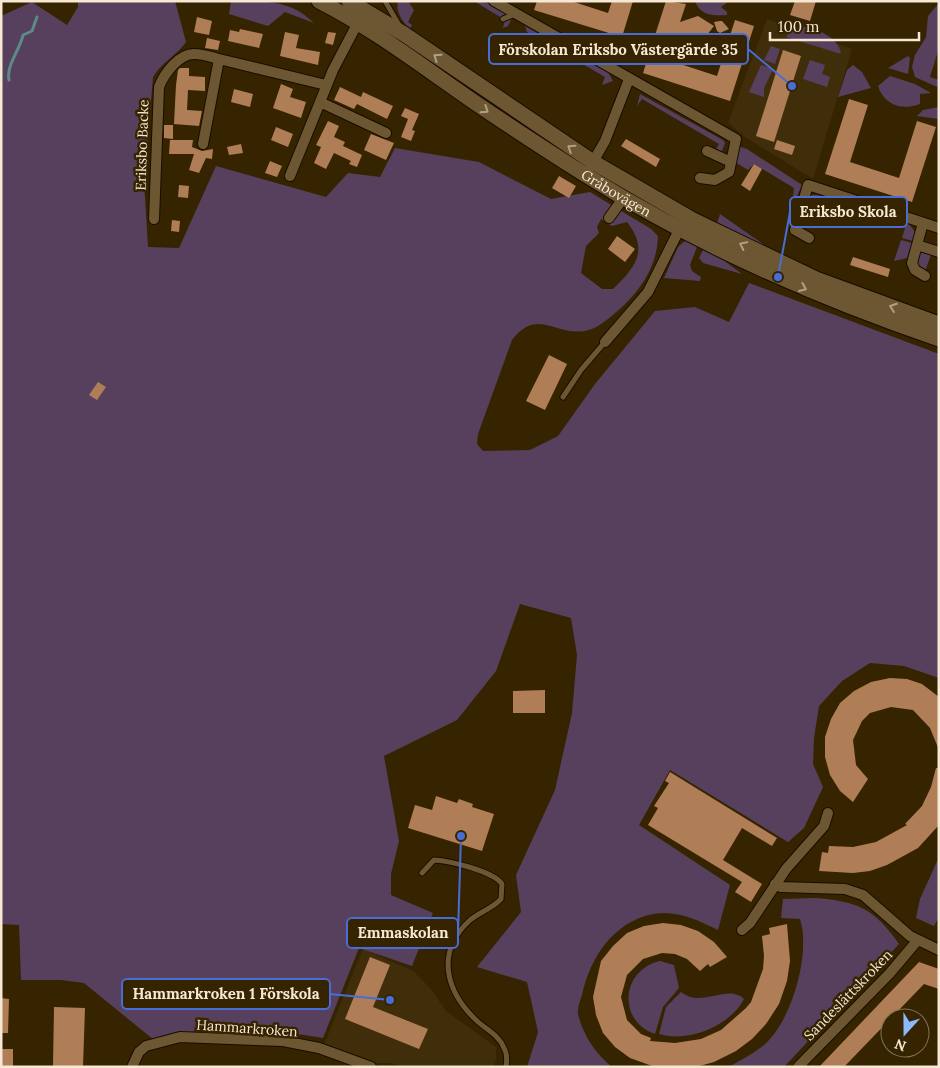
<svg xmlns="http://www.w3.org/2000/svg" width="940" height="1068" font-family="Lora,serif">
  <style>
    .built { fill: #402e0b }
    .green { fill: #57405d; fill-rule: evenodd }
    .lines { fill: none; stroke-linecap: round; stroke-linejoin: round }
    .stream { stroke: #5e8a86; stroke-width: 3 }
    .building { fill: #b07e56 }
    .lane-casing { stroke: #180d00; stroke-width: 7 }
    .street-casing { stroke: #180d00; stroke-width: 12 }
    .secondary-casing { stroke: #180d00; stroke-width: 17 }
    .lane { stroke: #6d5733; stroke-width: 5 }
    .street { stroke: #6d5733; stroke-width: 10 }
    .secondary { stroke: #6d5733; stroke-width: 15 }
    .oneway { stroke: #b1a084 }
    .labels { text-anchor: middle; stroke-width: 5; stroke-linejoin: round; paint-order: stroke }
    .street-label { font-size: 14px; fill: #f5e8d4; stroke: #362300 }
    .leader { fill: none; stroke: #486dd7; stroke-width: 2 }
    .callout-dot { fill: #486dd7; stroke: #362300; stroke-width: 2 }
    .callout { fill: #362300; stroke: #486dd7; stroke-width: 2 }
    .callout-label { font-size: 15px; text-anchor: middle; font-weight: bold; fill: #f5e8d4 }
  </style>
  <rect width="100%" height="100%" fill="#362300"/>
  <path class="built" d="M767,19L852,49L813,179L745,137L728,123Z
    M363,949L413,971L431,989L446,1011L496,1047V1060L493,1067H408L390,1063H377L323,1047Z"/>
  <path class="green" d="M78,1H175L186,42C176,56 162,62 153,77L144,181L148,247L179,248L216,166L326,197L348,173L380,177L395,148L479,162L551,199L590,192L651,229L658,236C657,271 635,298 608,319C601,324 595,329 585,331C555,336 537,307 512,340L478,434L477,444L483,451L530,450L558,436L595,384L655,311L695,307L729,322L749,283L939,354V678L904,666L870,663L842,681L819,706L814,738L813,764L823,787L804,828L788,842L670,770L639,825L730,885L718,930C697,920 677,910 653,914C613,922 590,958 582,995C580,1001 577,1008 578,1014C583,1035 595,1053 612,1067H527L538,1032L527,982L477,967L521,912L516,875L555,790L572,713L577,655L571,618L520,604L496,671L457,720L384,756L399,841L391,874V895L433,913L412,966L359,948L323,1038C281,1031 238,1027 196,1031C182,1033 168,1037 154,1040L84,983L61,980H21L19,925L1,924V16L32,2L67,25L78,7ZM601,219L612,226L627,222C649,250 636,267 613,289H602L581,273L586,246L599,233L597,227Z
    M231,1C266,1 291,0 314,23L285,12L268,26L229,14Z
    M398,1H408L414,10L408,22L412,25L410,29C403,23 395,11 398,1Z
    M474,1C487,1 503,7 512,18L508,26L503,28L505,20Z
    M695,1H729L721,7L727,12V15C714,16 700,16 695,1Z
    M939,3V48L930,77L939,80L937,87L915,77L912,67L915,55L926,37L928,16Z
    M525,26L608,72L613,81L602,85L605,77L527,32Z
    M802,27C818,28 839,38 841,54L786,37L792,30Z
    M771,46L780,49L775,64L764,60Z
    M908,56L910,58L908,74L888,68Z
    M810,60L825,65L822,74L830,77L827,87L803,79Z
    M761,65L773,69L764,88V97L749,92Z
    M853,65L862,72L871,88L838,97L847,70Z
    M890,76L915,84L931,93L920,94V104C902,111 884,105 878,86Z
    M640,94L723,140L725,143L722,151H715L719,144L642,99L637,106Z
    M939,107V119L917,116L923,110Z
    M737,146L747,149L802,185L797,196H793L794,188L754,164L748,170L735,162Z
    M811,195H818L909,224L915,232L913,241L902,238L905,228L820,200L816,210L808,203Z
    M720,214L763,244V246L716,226Z
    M686,240L715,254L742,274L703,263L699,258L703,250L697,247L690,265L692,271L701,277L700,281L664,278L678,247Z
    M901,240L912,243L907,258L894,261Z
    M920,252L931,255L925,271L920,269L916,263Z
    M939,857V917L934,926L916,918L920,899Z
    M814,898C857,901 874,908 899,944L784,1067H728C740,1061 754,1053 764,1045C792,1021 811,953 800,919L781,918L783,899Z
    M660,961L674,965L679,988L663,1007L655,1034C617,1021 621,970 660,961Z
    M681,992C702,1009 727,983 744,999C730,1026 688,1043 659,1034L666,1007Z"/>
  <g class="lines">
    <path class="stream" d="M9,80C6,65 20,50 23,35L32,31L37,17"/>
  </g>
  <path class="building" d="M537,1H571L608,13L612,1H633L622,37L534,10Z
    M666,1L686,4L680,22L698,16L714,26L700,44L690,43L676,33L668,60L717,76L735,20L754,26L730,101L643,73Z
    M795,1H816L810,21L790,15Z
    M197,17L212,21L209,35L194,32Z
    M720,21H722L729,29L720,33L717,31L714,22Z
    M240,29L263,34L259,48L228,41L230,30L239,32Z
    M285,32L299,35L296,48L320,52L318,65L280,56Z
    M328,32L336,33L333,45L325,43Z
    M207,38L220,41L218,50L205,48Z
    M783,50L801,56L774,142L756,136Z
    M180,68H189V76L205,77V91L188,90L187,110L202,111L199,126L174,124L176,85L178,70Z
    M281,84L293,89L290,97L306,102L301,118L273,108Z
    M340,87L361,97L363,92L393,106L387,119L357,104L354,109L334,100Z
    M234,89L253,94L250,107L231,102Z
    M849,99L868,105L850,162L899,178L917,121L936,127L912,202L825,174Z
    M405,108L419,114L412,130L415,131L411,141L401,137L408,119L401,116Z
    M328,121L339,126L334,137L345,142L343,146L362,155L357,167L349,164L351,161L334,153L326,169L314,163L321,147L316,145Z
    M164,125H173V139L164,138Z
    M276,127L293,134L288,147L271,140Z
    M371,134L394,143L386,160L364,150Z
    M626,139L660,159L656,167L621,146Z
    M170,140H193L192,147L202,151L213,149L212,159L206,158L199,173L189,170L194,154H169Z
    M777,140L795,146L792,155L774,149Z
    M241,144L243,153L229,155L227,147Z
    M270,161L282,166L277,177L265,173Z
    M754,164L762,169L750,191L741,185Z
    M559,176L576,186L569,198L552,188Z
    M179,185L189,186L188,198L178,197Z
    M172,220L180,221L179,232L171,231Z
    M617,236L635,249L625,262L608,249Z
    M853,257L890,269L888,277L850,265Z
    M549,355L567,364L545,410L526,401Z
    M98,382L106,387L97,400L89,395Z
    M890,678L907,679L922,684L939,697V750L930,728L913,710L891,707L870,713L862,721L853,740L856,765L868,779L853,802L840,791L830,775L825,757V737L831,719L840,703L854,691L871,682Z
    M545,690V713H513V691Z
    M936,768H939V825L918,848L887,865L870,871L853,873L819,871L822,852L828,853L829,846L853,847L876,842L907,825L905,824L922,806L931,787Z
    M670,772L777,838L772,846L742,828L723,860L762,884L751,902L735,892L742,882L648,825L658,808L654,806L669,783L665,781Z
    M436,796L457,803L459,799L473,804L472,807L494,814L482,851L408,828L415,805L432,810Z
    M663,923L681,925L698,931L714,942L727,957L710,967L708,964L700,971L687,959L675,954L662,953L643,959L627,975L621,997L627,1020L641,1034L651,1038L650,1041L675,1043L701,1039L721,1030L746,1008L751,1002L763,969L764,956L762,936L770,934L769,928L787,924L790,961L787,981L779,1004L766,1024L752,1039L736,1051L714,1062L696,1067H655L630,1058L615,1047L603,1033L596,1015L593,997L601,961L613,946L627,933L644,926Z
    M370,957L390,965L373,1007L428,1029L419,1049L345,1019Z
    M919,962L939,969V989L924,984L844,1067H819Z
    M1,998L9,999L8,1033H1Z
    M54,1007L85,1008L83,1067H53Z
    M1,1049H13V1067H1Z"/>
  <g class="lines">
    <g class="lane-casing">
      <path id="lane" d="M385,1L399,25
        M503,19L515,14
        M563,397L581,370L605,342
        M422,873L434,860C450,861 493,871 502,884L501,899C492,909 479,912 469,921C435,953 446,992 477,1021C487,1030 499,1035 504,1048C507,1053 507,1061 506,1067"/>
    </g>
    <g class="street-casing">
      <path id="street" d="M494,1L736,139L729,172L715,180L700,178
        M320,102L386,133
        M203,144L219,59L326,85
        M707,151L731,162
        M590,167L605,141L629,79
        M290,176L333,70L354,30L363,19
        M801,209L795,230L809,238
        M816,214L801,209L808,185L939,228
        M609,218L624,197
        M154,219L159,87C164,74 179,53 195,54C203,54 211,57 219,59
        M923,223L912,263L915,270L925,276
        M917,245L939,252
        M605,342L648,292L680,228L684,226
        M775,884L781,887L845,889L863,895L910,936L939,950
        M742,930L750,923L786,869L824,826L828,813
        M132,1067L139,1052L146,1046L180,1037L283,1041L319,1048L371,1067
        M798,1067L890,973L917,941"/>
    </g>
    <g class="secondary-casing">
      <g id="secondary">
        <path id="s1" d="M319,1C376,30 427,70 480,106C514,129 549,152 584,174C694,243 816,297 939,339"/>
        <path d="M349,1L404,34L593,162L693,220L816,279L939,324"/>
      </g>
    </g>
    <use href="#lane" class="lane"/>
    <use href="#street" class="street"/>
    <use href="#secondary" class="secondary"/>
  </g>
  <defs><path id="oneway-chevron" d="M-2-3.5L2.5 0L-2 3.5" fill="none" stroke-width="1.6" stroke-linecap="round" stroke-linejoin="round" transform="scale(1.25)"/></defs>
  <g class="oneway">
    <use href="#oneway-chevron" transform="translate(437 57) rotate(-145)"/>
    <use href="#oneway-chevron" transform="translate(485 110) rotate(34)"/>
    <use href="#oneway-chevron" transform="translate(571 148) rotate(-147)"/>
    <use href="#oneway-chevron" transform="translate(743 245) rotate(-154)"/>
    <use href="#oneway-chevron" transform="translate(803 288) rotate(23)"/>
    <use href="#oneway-chevron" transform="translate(893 307) rotate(-160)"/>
  </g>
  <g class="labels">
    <g class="street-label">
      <text transform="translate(142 145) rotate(-88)" y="5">Eriksbo Backe</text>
      <text dy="5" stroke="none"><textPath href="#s1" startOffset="354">Gråbovägen</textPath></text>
      <text transform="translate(848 995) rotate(-46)" y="5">Sandeslättskroken</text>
      <text transform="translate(247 1028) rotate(4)" y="5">Hammarkroken</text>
    </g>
  </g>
  <path class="leader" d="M792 86L748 49M778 277L790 212M461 836L458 933M390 1000L330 994"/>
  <g class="callout-dot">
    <circle cx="792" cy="86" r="5"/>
    <circle cx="778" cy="277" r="5"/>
    <circle cx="461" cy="836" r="5"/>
    <circle cx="390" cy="1000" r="5"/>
  </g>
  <g class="callout">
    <rect x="489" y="34" width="259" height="30" rx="5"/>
    <rect x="790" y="197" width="117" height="30" rx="5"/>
    <rect x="347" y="918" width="111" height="30" rx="5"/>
    <rect x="122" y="979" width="208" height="30" rx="5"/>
  </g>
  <g class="callout-label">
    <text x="618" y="55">Förskolan Eriksbo Västergärde 35</text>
    <text x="848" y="217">Eriksbo Skola</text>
    <text x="403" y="938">Emmaskolan</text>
    <text x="226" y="999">Hammarkroken 1 Förskola</text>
  </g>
  <rect width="940" height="1068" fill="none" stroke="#f5e8d4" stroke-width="5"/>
  <g transform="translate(905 1033) rotate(201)"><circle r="24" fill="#362300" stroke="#827255"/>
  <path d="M0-4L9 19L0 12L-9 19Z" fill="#8db9fc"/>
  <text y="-8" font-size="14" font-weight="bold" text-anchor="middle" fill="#f5e8d4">N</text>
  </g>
  <path d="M770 32v8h149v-8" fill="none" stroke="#f5e8d4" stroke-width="2.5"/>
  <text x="778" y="32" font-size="15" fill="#f5e8d4" stroke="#362300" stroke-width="4" paint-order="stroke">100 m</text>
</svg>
